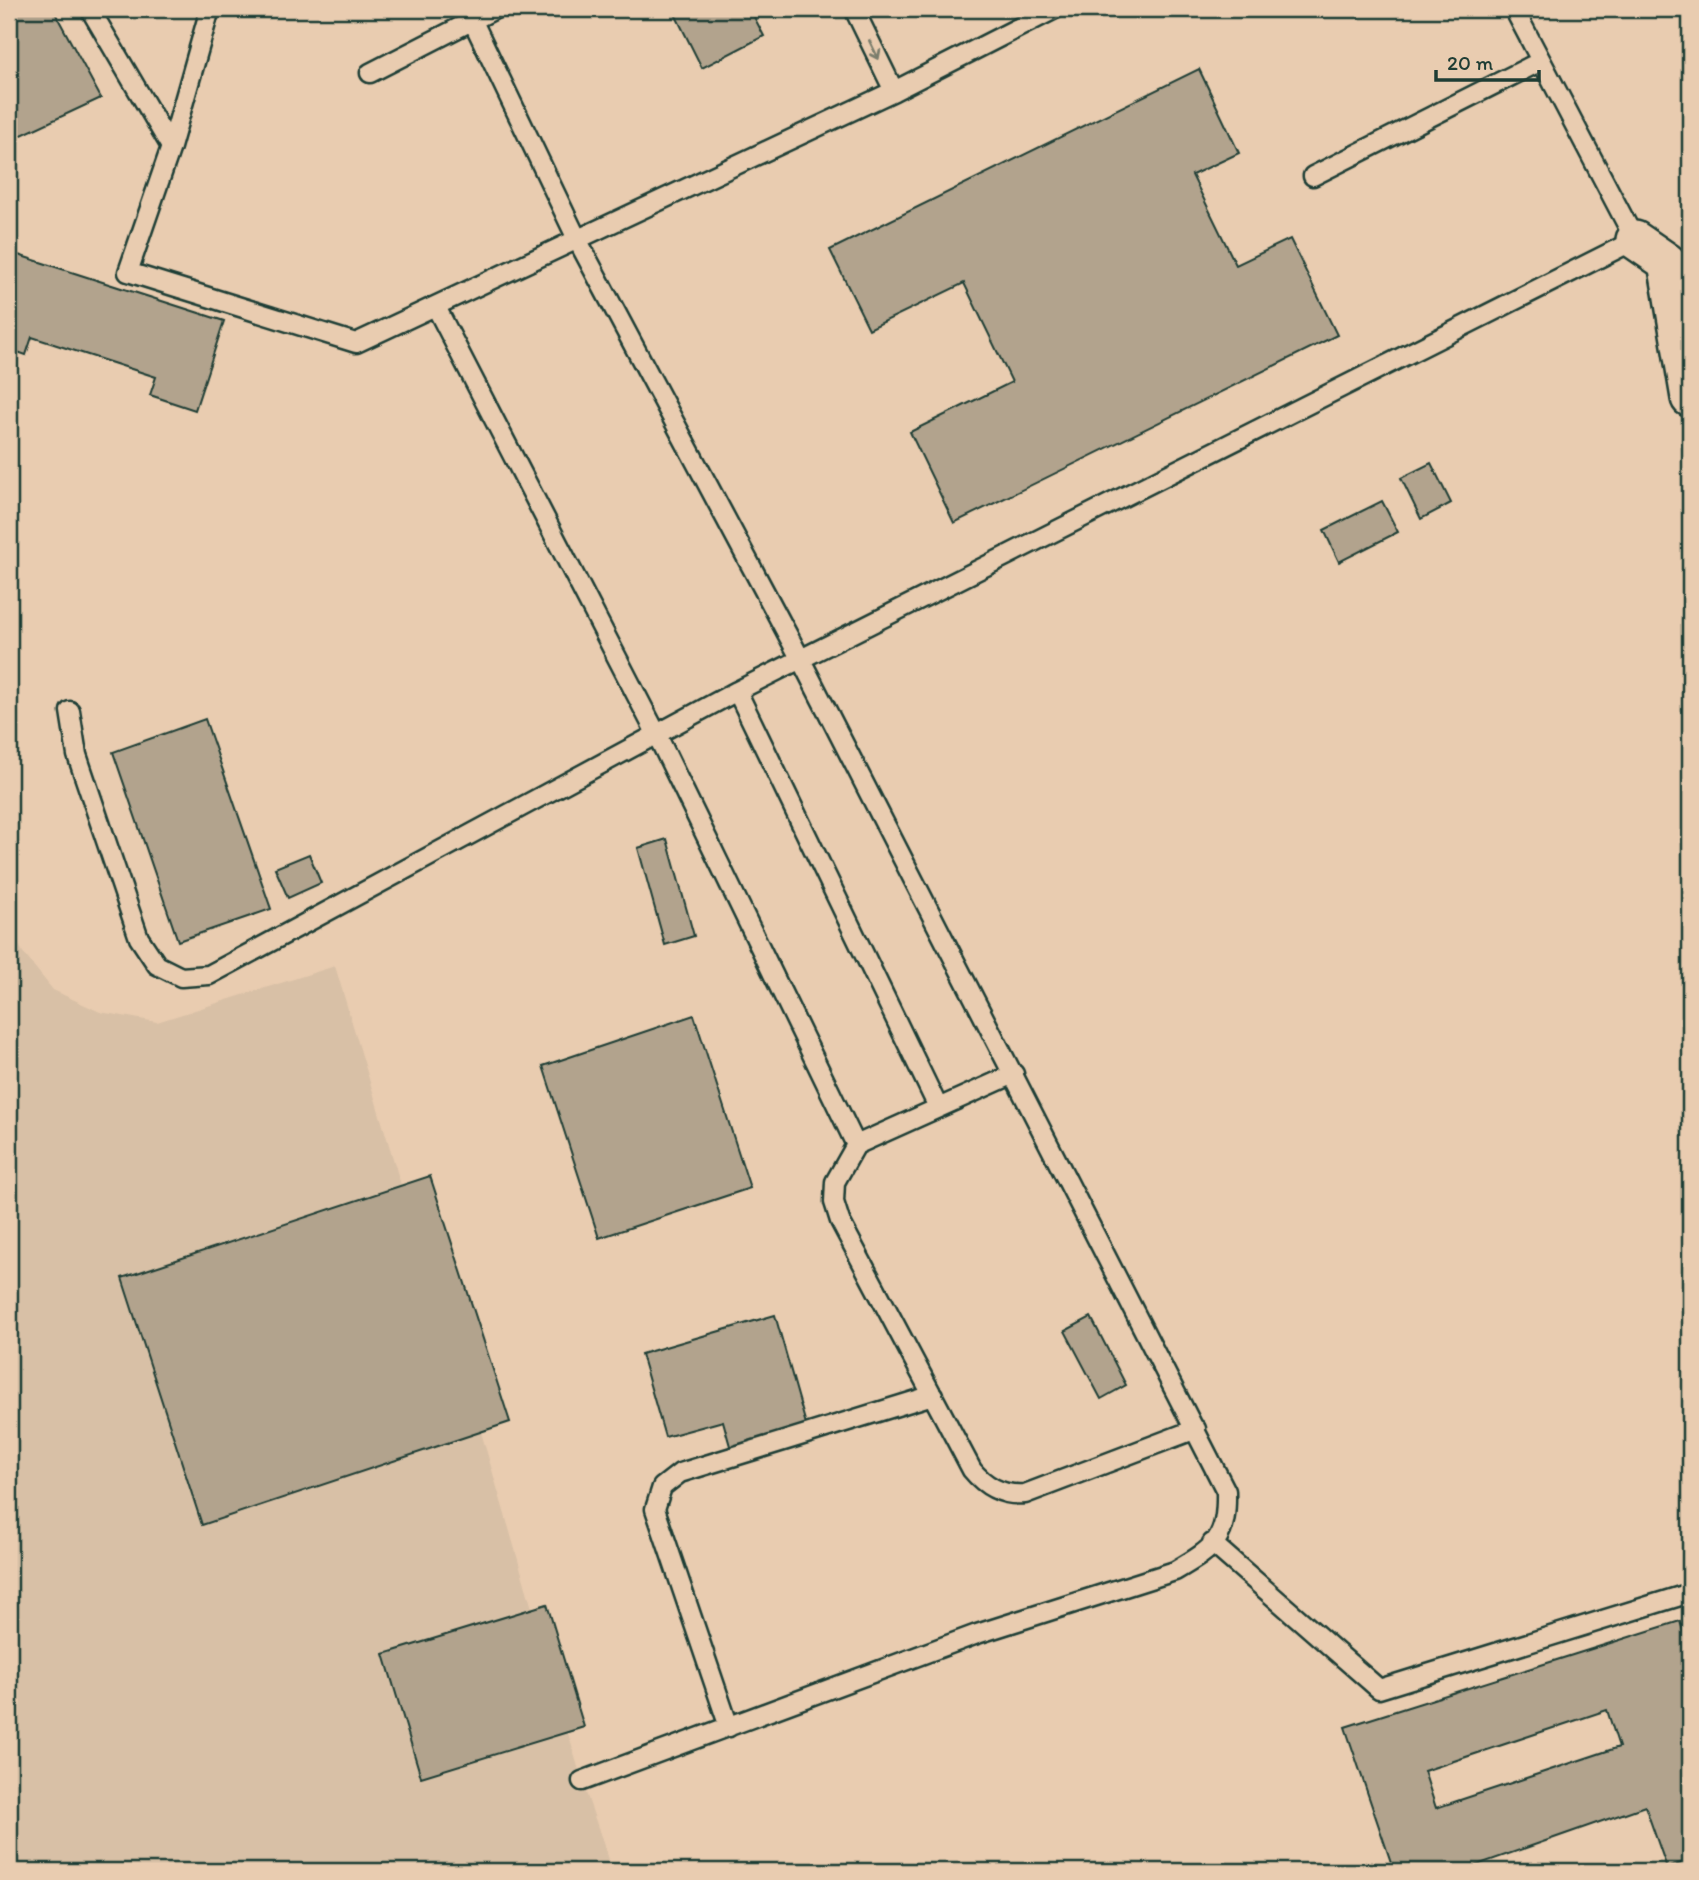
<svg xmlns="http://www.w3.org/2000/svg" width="1699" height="1880" font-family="Itim,sans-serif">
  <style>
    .built { fill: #d8c0a6 }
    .building { fill: #b2a38d; stroke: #1f3d34; stroke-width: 2; fill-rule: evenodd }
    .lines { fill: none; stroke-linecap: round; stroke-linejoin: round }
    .service-casing { stroke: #1f3d34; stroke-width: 23 }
    .minor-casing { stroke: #1f3d34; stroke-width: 42 }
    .service { stroke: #e9ccb0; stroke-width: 18 }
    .minor { stroke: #e9ccb0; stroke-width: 37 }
    .oneway { stroke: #7a7d6c }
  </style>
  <rect width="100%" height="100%" fill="#e9ccb0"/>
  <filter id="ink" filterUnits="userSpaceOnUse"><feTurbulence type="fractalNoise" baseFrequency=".0143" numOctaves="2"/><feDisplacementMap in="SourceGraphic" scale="14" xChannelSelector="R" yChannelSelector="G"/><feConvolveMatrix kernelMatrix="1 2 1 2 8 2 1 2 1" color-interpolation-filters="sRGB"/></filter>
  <g filter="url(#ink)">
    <path class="built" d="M9,928L24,954L53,990L100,1012L157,1022L335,966L401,1185L122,1279L202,1524L481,1432L582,1781L613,1871H9Z"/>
    <path class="building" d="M9,9H53L101,98L9,141Z
      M681,9H750L764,36L702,68L674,12Z
      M1199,69L1239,153L1192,175L1236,265L1290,239L1337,335L954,523L910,432L1012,382L964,283L869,329L830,250Z
      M9,252L224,321L195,410L150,395L156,377L32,337L26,355L9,349Z
      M1431,463L1451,503L1421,519L1401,478Z
      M1382,501L1398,532L1339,562L1324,530Z
      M205,719L271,909L178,941L113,752Z
      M667,839L694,936L665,945L638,848Z
      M309,854L321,883L288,898L275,868Z
      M694,1015L750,1188L599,1238L543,1066Z
      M430,1176L510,1422L202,1525L122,1278Z
      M775,1315L811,1442L735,1464L723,1421L665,1437L641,1354Z
      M1091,1317L1126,1385L1101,1399L1065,1331Z
      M547,1604L584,1727L421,1777L384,1654Z
      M1680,1621L1690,1653V1860L1667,1868L1645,1806L1460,1871H1394L1345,1727ZM1607,1710L1619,1747L1436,1808L1424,1771Z"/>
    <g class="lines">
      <g class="service-casing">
        <path id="service" d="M90,9L171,147
          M210,9L171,147L128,272L356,343L894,91L1055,9
          M467,9L578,241L800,658L1226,1491C1227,1539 1216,1547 1175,1571L977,1634L582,1781
          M854,9L894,91
          M370,73L495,9
          M1313,176L1541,61
          M436,307L656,733L856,1145
          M737,691L938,1107
          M70,711L77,755L139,938L157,965L181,977L209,975L737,691L1635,240L1514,9
          M1014,1074L856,1145L835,1182L834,1202L840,1221L972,1470C986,1487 1004,1496 1025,1494L1196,1429
          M1212,1543L1379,1689L1690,1593
          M729,1727L655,1509L662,1487L680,1473L933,1395"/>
      </g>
      <g class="minor-casing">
        <path id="minor" d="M1635,240L1667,262L1690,398"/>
      </g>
      <use href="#service" class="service"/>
      <use href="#minor" class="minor"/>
    </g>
    <defs><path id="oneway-shaft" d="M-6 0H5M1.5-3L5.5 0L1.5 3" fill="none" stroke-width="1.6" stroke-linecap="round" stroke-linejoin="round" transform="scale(1.75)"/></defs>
    <use class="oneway" href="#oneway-shaft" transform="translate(874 50) rotate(64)"/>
  </g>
  <rect width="1699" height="1880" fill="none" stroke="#e9ccb0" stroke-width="35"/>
  <rect x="18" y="18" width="1664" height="1845" fill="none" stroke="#1f3d34" stroke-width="2.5" filter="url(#ink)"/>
  <path d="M1436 70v10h103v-10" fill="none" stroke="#1f3d34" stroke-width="3.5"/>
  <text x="1447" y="70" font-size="21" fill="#1f3d34" stroke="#e9ccb0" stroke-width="5" paint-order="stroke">20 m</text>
</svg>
